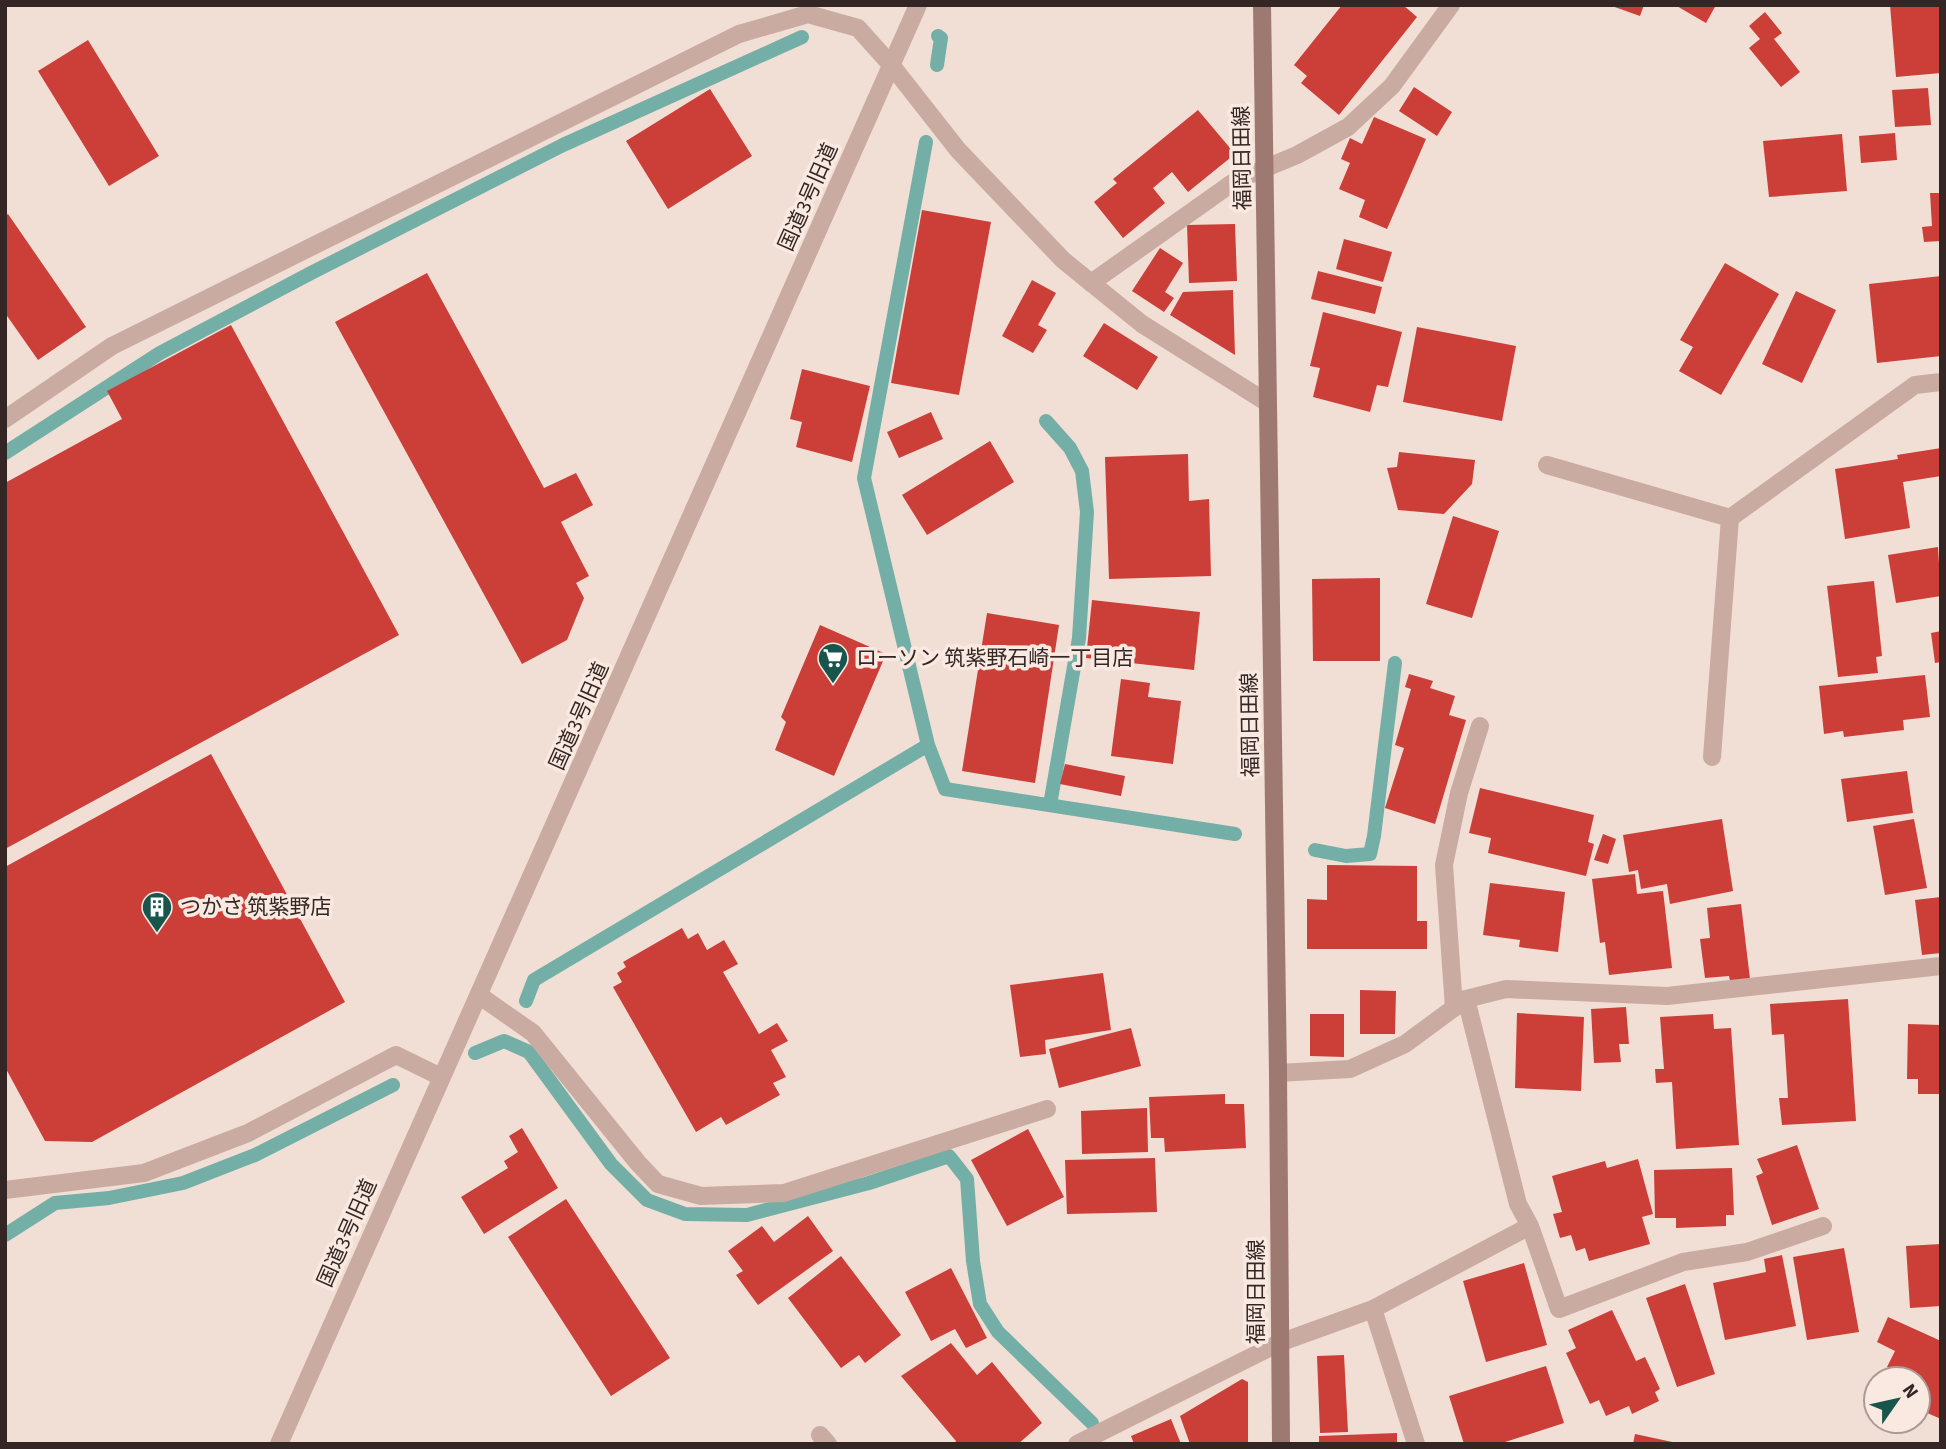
<svg xmlns="http://www.w3.org/2000/svg" width="1946" height="1449" font-family="'Source Sans 3','Noto Sans JP',sans-serif">
  <style>
    .lines { fill: none; stroke-linecap: round; stroke-linejoin: round }
    .stream { stroke: #73afa6; stroke-width: 14 }
    .building { fill: #cc3e38 }
    .service { stroke: #c9aba1; stroke-width: 18 }
    .minor { stroke: #c9aba1; stroke-width: 18 }
    .tertiary { stroke: #c9aba1; stroke-width: 18 }
    .secondary { stroke: #9d7972; stroke-width: 18 }
    .labels { text-anchor: middle; stroke-width: 7; stroke-linejoin: round; paint-order: stroke }
    .street-label { font-size: 21px; fill: #332624; stroke: #f9e9e1 }
    .poi-label { font-size: 21px; fill: #332624; stroke: #f9e9e1; text-anchor: start }
  </style>
  <rect width="100%" height="100%" fill="#f1ded5"/>
  <g class="lines">
    <path class="stream" d="M937,65L941,38L938,36
      M926,142L864,478L928,745L945,789L1235,834
      M1046,421L1070,448L1082,471L1087,512L1079,638L1050,805
      M5,453L160,353L311,273L563,145L802,37
      M1315,850L1346,856L1370,854L1374,836L1395,663
      M526,1001L534,980L928,745
      M475,1053L504,1041L529,1052L611,1164L647,1200L685,1214L747,1215L869,1183L949,1156L967,1179L973,1261L980,1304L998,1332L1092,1423
      M5,1235L55,1203L109,1198L183,1183L255,1155L393,1085"/>
  </g>
  <path class="building" d="M1342,5H1403L1417,17L1339,115L1301,83L1307,76L1294,65Z
    M1609,5H1644L1640,16Z
    M1675,5H1716L1706,23Z
    M1890,5H1941V73L1896,77Z
    M1765,12L1782,33L1774,39L1800,72L1781,87L1749,48L1760,39L1749,26Z
    M88,40L159,156L109,186L38,71Z
    M1414,87L1452,112L1437,136L1399,111Z
    M1928,88L1931,125L1895,127L1892,90Z
    M710,89L752,156L668,209L626,141Z
    M1198,110L1235,154L1188,192L1172,172L1153,188L1165,203L1123,238L1094,202L1117,183L1113,179Z
    M1374,117L1426,139L1387,229L1359,217L1365,200L1339,189L1350,163L1341,159L1350,138L1362,144Z
    M1895,133L1897,160L1861,163L1859,136Z
    M1842,134L1847,191L1769,197L1763,141Z
    M1930,193H1941V241L1924,242L1922,227L1932,226Z
    M922,210L991,222L959,395L891,383Z
    M8,214L86,327L38,360L5,313V216Z
    M1235,224L1237,281L1189,283L1187,225Z
    M1344,239L1392,252L1383,282L1336,269Z
    M1160,248L1183,263L1165,292L1174,298L1164,312L1132,291Z
    M1725,263L1779,294L1721,395L1679,371L1693,347L1680,340Z
    M1318,271L1382,287L1375,314L1311,299Z
    M427,273L544,488L576,473L593,505L561,522L589,576L576,583L584,598L567,640L522,664L335,322Z
    M1941,276V356L1877,363L1869,284Z
    M1032,280L1056,293L1038,325L1047,330L1033,353L1002,336Z
    M1233,290L1235,355L1170,315L1183,292Z
    M1796,291L1836,310L1802,383L1762,364Z
    M1323,312L1402,332L1388,387L1377,385L1370,412L1313,397L1320,368L1310,366Z
    M1104,323L1158,357L1137,390L1083,356Z
    M231,325L399,635L5,849V483L122,419L107,391Z
    M1417,327L1516,346L1502,421L1403,402Z
    M802,369L870,386L852,462L796,447L802,422L790,419Z
    M931,412L943,439L899,458L887,432Z
    M990,441L1014,482L927,535L902,495Z
    M1941,448V476L1903,482L1910,528L1845,539L1835,469L1898,459L1897,455Z
    M1399,452L1475,460L1472,484L1444,514L1398,510L1387,468L1397,467Z
    M1188,454L1189,501L1209,499L1211,576L1109,579L1105,457Z
    M1453,516L1499,531L1472,618L1426,604Z
    M1938,547L1941,596L1896,603L1888,555Z
    M1380,578V661H1313L1312,579Z
    M1874,581L1882,656L1876,657L1878,673L1838,677L1827,586Z
    M1092,600L1200,612L1194,670L1086,658Z
    M987,613L1059,625L1035,783L962,771Z
    M820,625L886,654L834,776L775,750L786,722L781,717Z
    M1941,631V662L1935,663L1931,633Z
    M1409,674L1433,681L1430,688L1455,696L1449,715L1466,720L1435,824L1385,808L1404,748L1395,745L1411,689L1405,687Z
    M1925,675L1930,717L1903,720L1904,730L1844,737L1843,731L1824,734L1819,686Z
    M1121,679L1150,683L1148,697L1181,701L1173,764L1111,756Z
    M211,754L345,1002L92,1142L45,1141L5,1067V867Z
    M1065,764L1125,776L1121,796L1060,784Z
    M1907,771L1913,813L1847,822L1841,779Z
    M1480,788L1594,815L1588,842L1594,844L1586,876L1488,853L1491,838L1469,833Z
    M1722,819L1733,891L1670,904L1667,884L1641,889L1638,870L1629,872L1623,835Z
    M1914,819L1927,888L1885,895L1873,826Z
    M1603,834L1616,839L1608,864L1594,860Z
    M1327,865L1417,866V921H1427V949H1307V899L1327,900Z
    M1635,874L1637,894L1663,891L1672,968L1609,975L1605,942L1600,943L1592,879Z
    M1490,883L1565,892L1558,952L1519,947L1520,940L1483,935Z
    M1941,897V953L1922,955L1915,900Z
    M1741,904L1750,979L1730,981L1729,976L1705,978L1700,939L1710,938L1707,908Z
    M682,928L688,939L698,933L707,950L724,940L738,964L723,972L759,1034L777,1023L788,1041L771,1050L786,1077L773,1083L780,1095L726,1125L721,1117L696,1132L613,987L622,982L617,973L626,967L623,962Z
    M1103,973L1111,1030L1045,1040L1046,1054L1020,1057L1010,985Z
    M1360,990L1396,991L1395,1034H1360Z
    M1848,999L1856,1121L1782,1125L1779,1098H1788L1784,1034L1772,1035L1770,1004Z
    M1626,1007L1629,1044H1619L1621,1062L1594,1063L1591,1009Z
    M1517,1013L1584,1017L1581,1091L1515,1088Z
    M1310,1014H1344V1057L1310,1056Z
    M1713,1014L1714,1029L1731,1028L1739,1145L1676,1149L1672,1082L1656,1083L1655,1069H1664L1660,1017Z
    M1908,1024L1941,1025V1094H1918V1079H1907Z
    M1131,1028L1141,1066L1059,1088L1049,1049Z
    M1225,1094V1104H1244L1246,1148L1165,1152L1164,1138H1151L1149,1097Z
    M1147,1108L1148,1152L1082,1154L1081,1111Z
    M522,1128L558,1188L484,1234L461,1197L508,1168L504,1161L518,1152L509,1136Z
    M1028,1129L1064,1197L1007,1226L971,1160Z
    M1797,1145L1819,1209L1772,1225L1756,1176L1763,1173L1757,1159Z
    M1155,1158L1157,1212L1067,1214L1065,1160Z
    M1638,1159L1653,1214L1642,1217L1650,1244L1589,1261L1585,1248L1576,1251L1571,1235L1560,1238L1553,1214L1562,1212L1552,1176L1605,1161L1607,1168Z
    M1732,1168L1734,1215H1726V1226L1676,1228V1218H1655L1654,1170Z
    M566,1199L670,1358L611,1396L508,1237Z
    M808,1216L833,1251L758,1305L736,1275L743,1271L728,1251L762,1226L774,1242Z
    M1941,1244V1306L1910,1308L1906,1246Z
    M1844,1248L1859,1332L1807,1340L1793,1257Z
    M1782,1255L1796,1326L1725,1340L1713,1283L1766,1272L1764,1259Z
    M841,1256L901,1335L865,1363L859,1355L841,1368L788,1298Z
    M1524,1263L1547,1345L1486,1362L1463,1281Z
    M951,1268L987,1338L966,1348L955,1329L931,1341L905,1292Z
    M1685,1284L1715,1374L1677,1387L1646,1298Z
    M1612,1310L1636,1361L1645,1357L1660,1389L1655,1392L1659,1401L1632,1414L1629,1406L1606,1416L1599,1400L1590,1404L1566,1353L1576,1348L1568,1330Z
    M1888,1317L1941,1341V1419L1918,1409L1921,1399L1918,1397V1379H1904L1905,1376L1887,1367L1895,1351L1877,1342Z
    M951,1343L977,1375L992,1362L1042,1423L1018,1444H954L956,1441L901,1376Z
    M1344,1355L1348,1432L1320,1433L1317,1356Z
    M1546,1366L1564,1423L1499,1444H1464L1449,1396Z
    M1242,1379L1248,1382V1444H1190L1180,1416Z
    M1171,1419L1181,1444H1134L1131,1436Z
    M1397,1433V1444H1319V1436Z
    M1635,1434L1677,1443V1444H1633Z"/>
  <g class="lines">
    <path class="service" d="M892,66L958,150L1063,260L1142,324L1268,403
      M480,996L533,1033L638,1163L658,1184L701,1196L784,1193L1047,1109
      M1466,999L1518,1204L1530,1226L1559,1309L1683,1262L1747,1252L1823,1226
      M1454,1008L1444,865L1459,793L1480,726
      M1373,1309L1530,1226
      M820,1435L828,1444
      M1077,1444L1279,1343L1373,1309L1416,1444"/>
    <path class="minor" d="M1091,283L1235,181L1297,155L1348,127L1392,86L1451,5
      M5,419L112,346L739,34L808,14L858,28L892,66
      M1547,465L1730,518
      M1712,757L1730,518L1915,385L1941,382
      M1278,1073L1350,1069L1405,1044L1466,999L1506,989L1667,996L1941,966
      M5,1190L144,1173L248,1133L396,1055L441,1077"/>
    <path class="tertiary" d="M279,1444L918,5"/>
    <path class="secondary" d="M1262,5L1278,1073L1281,1444"/>
  </g>
  <defs>
    <g id="supermarket-pin" transform="scale(1.575)"><path d="M0 17L-7.5 6A9.5 9.5 0 1 1 7.5 6Z" fill="#18564d" stroke="#f9e9e1"/><path d="M-6-5.5h2.5l.6 2H6L4.5 2H-2.5L-4.4-4H-6ZM-1.5 3.2a1.3 1.3 0 1 0 .1 0ZM3 3.2a1.3 1.3 0 1 0 .1 0Z" fill="#fff"/></g>
    <g id="building-pin" transform="scale(1.575)"><path d="M0 17L-7.5 6A9.5 9.5 0 1 1 7.5 6Z" fill="#18564d" stroke="#f9e9e1"/><path d="M-4-6H4V6H1V3H-1V6H-4ZM-2.5-4.3h1.7v1.8h-1.7ZM.8-4.3h1.7v1.8H.8ZM-2.5-1h1.7V.8h-1.7ZM.8-1h1.7V.8H.8Z" fill="#fff"/></g>
  </defs>
  <g fill-rule="evenodd">
    <use href="#supermarket-pin" x="833" y="658"/>
    <use href="#building-pin" x="157" y="907"/>
  </g>
  <g class="labels">
    <g class="street-label">
      <text transform="translate(1242 158) rotate(-91)" y="7">福岡日田線</text>
      <text transform="translate(808 197) rotate(-66)" y="7">国道3号旧道</text>
      <text transform="translate(579 716) rotate(-66)" y="7">国道3号旧道</text>
      <text transform="translate(1250 725) rotate(-91)" y="7">福岡日田線</text>
      <text transform="translate(347 1233) rotate(-66)" y="7">国道3号旧道</text>
      <text transform="translate(1256 1292) rotate(-90)" y="7">福岡日田線</text>
    </g>
    <g class="poi-label">
      <text x="856" y="665">ローソン 筑紫野石崎一丁目店</text>
      <text x="180" y="914">つかさ 筑紫野店</text>
    </g>
  </g>
  <rect width="1946" height="1449" fill="none" stroke="#332624" stroke-width="14"/>
  <g transform="translate(1897 1400) rotate(56)"><circle r="33" fill="#f9e9e1" stroke="#aa9b95" stroke-width="2"/>
  <path d="M0-5L12 26L0 18L-12 26Z" fill="#18564d"/>
  <text y="-10" font-size="19" font-weight="bold" text-anchor="middle" fill="#332624">N</text>
  </g>
</svg>
